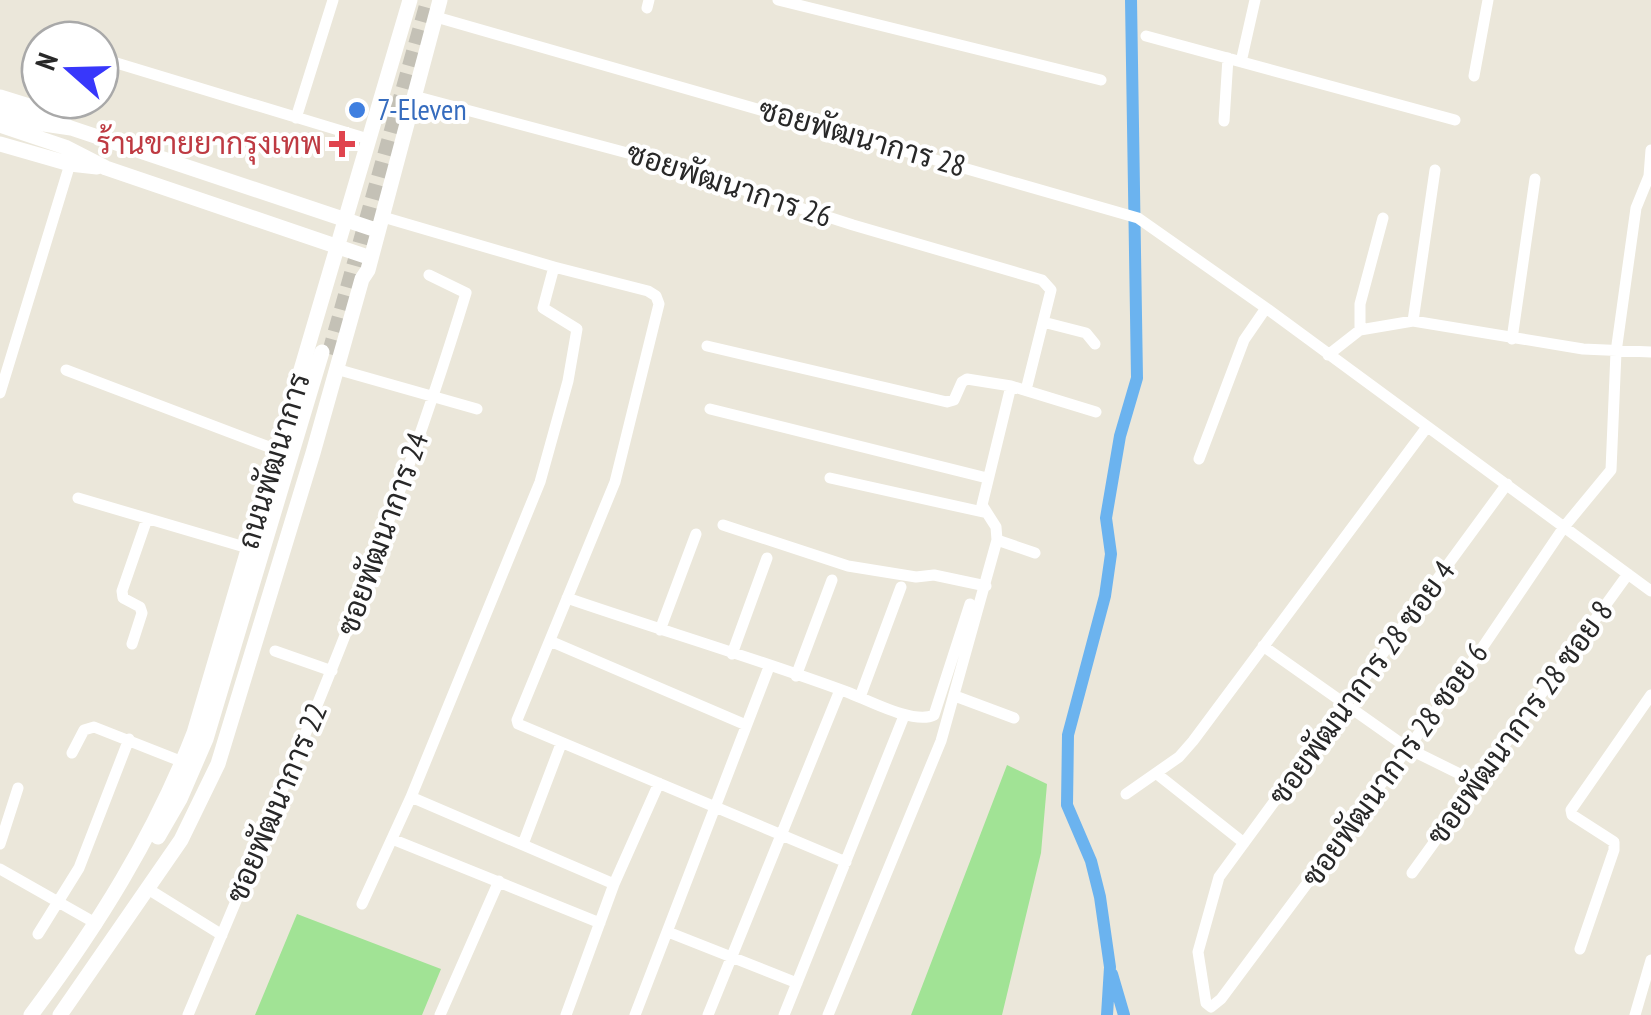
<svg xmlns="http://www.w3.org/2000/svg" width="1651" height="1015" font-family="'PT Sans Narrow',Sarabun,sans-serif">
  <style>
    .green { fill: #a1e395 }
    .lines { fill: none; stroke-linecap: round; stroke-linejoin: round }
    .canal { stroke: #6bb3ef; stroke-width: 12 }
    .secondary-tunnel { stroke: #c4c1b6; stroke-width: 15; stroke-dasharray: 15 8; stroke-linecap: butt }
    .street { stroke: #fff; stroke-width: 11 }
    .secondary { stroke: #fff; stroke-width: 15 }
    .shop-dot { fill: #3f7fe0; stroke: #fff; stroke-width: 4 }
    .health-dot { fill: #e0444e; stroke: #fff; stroke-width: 4 }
    .labels { text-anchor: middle; stroke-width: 8; stroke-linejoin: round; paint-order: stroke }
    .shop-label { font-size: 30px; fill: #366cbe; stroke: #fff; text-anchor: start }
    .street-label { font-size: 30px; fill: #282828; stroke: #fff }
    .health-label { font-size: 30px; fill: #be3a42; stroke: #fff; text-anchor: end }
  </style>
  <rect width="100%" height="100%" fill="#ebe7da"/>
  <path class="green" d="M1007,765L1047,784L1041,853L1002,1015H911Z
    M297,914L441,969L422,1015H255Z"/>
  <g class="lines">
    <path class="canal" d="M1112,974L1124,1015
      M1107,1015L1110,967L1100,897L1091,861L1067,805L1068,735L1105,596L1111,554L1106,518L1120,436L1137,378L1131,0"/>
    <path class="secondary-tunnel" d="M329,354L428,0"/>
    <path class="street" d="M778,0L1101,80
      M647,8L649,0
      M436,17L1138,218L1266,308L1651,591
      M1146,36L1455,120
      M40,39L44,40
      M100,58L368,139
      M1241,62L1255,0
      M1474,76L1488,0
      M414,96L635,155L853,225L1042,280L1051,290L1026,390
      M296,118L333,0
      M1224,121L1228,58
      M554,267L648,291L656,296L659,304L615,482L517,720L518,724L846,862
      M1413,321L1435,170
      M1043,322L1086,333L1095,344
      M1360,330V304L1383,218
      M1512,339L1535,179
      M707,346L947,402L954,400L962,382L967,379L1011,386L1096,412
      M1328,355L1360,330L1413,321L1583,349L1651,352
      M336,369L477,409
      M66,370L277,450
      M0,393L70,164
      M710,409L987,478
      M1199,459L1244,340L1266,308
      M830,478L983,512
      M1507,484L1219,877L1198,952L1206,1003L1211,1007L1221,999L1478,654L1564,527L1611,470L1616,352L1636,208L1649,176L1651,150
      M78,498L248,548
      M723,525L848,566L916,577L934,575L986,586
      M997,540L1035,553
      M567,598C660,630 755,658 847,692C868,700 914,725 934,715L970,604
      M660,630L696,534
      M550,641L746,725
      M132,644L142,613L140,607L123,598L122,591L147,519
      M1263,646L1409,749L1476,782
      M275,651L332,671
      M732,654L767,558
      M796,676L832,580
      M955,696L1014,718
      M860,697L901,587
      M72,753L84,730L94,727L183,762
      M1157,774L1244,843
      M1126,794L1179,757L1193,741L1427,427
      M411,797L614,884
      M392,839L600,923
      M0,844L18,788
      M523,844L561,744
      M0,869L97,924
      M1412,873L1628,574
      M148,889L222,935
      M362,904L411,797L540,482L568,381L577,329L543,308L554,267L383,217
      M668,932L797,983
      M38,934L79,868L129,739
      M1580,949L1614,850V842L1572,815L1571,810L1651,695
      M188,1015C288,777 391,540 466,293L429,275
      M440,1015L499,881
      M566,1015L614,884L659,783
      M635,1015L769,667
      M708,1015L840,690
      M784,1015L904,716
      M828,1015L941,741L997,540L996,527L982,505L1011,386
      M1635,1015L1651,960"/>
    <path class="secondary" d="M0,97L45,111L65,124
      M0,111L44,124L71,128L376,230
      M0,125L65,147L106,168L368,257
      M0,144L70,164L97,167
      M158,837L180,799L206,739L322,352
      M31,1015C97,927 154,836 194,733L410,0
      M60,1015L181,840L218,764L313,453L362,279L368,270L440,0"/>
  </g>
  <circle class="shop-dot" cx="357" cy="110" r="10"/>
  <path class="health-dot" d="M337 129h10v10h10v10h-10v10h-10v-10h-10v-10h10z"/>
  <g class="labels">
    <g class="shop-label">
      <text x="377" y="120">7-Eleven</text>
    </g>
    <g class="street-label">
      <text transform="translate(862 138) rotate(16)" y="10">ซอยพัฒนาการ 28</text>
      <text transform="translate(729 185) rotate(18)" y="10">ซอยพัฒนาการ 26</text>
      <text transform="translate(274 461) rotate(-73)" y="10">ถนนพัฒนาการ</text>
      <text transform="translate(383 534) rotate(-70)" y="10">ซอยพัฒนาการ 24</text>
      <text transform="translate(1362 683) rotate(-54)" y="10">ซอยพัฒนาการ 28 ซอย 4</text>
      <text transform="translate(1520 723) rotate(-54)" y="10">ซอยพัฒนาการ 28 ซอย 8</text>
      <text transform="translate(1395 765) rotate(-54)" y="10">ซอยพัฒนาการ 28 ซอย 6</text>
      <text transform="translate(277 803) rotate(-67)" y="10">ซอยพัฒนาการ 22</text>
    </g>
    <g class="health-label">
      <text x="322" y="154">ร้านขายยากรุงเทพ</text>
    </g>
  </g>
  <g transform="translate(70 70) rotate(290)"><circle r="48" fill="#ffffff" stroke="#a9a9a9" stroke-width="2.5"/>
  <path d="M0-8L18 38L0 25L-18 38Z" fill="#3837fb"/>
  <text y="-15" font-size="28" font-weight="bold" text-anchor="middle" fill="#282828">N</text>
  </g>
</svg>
